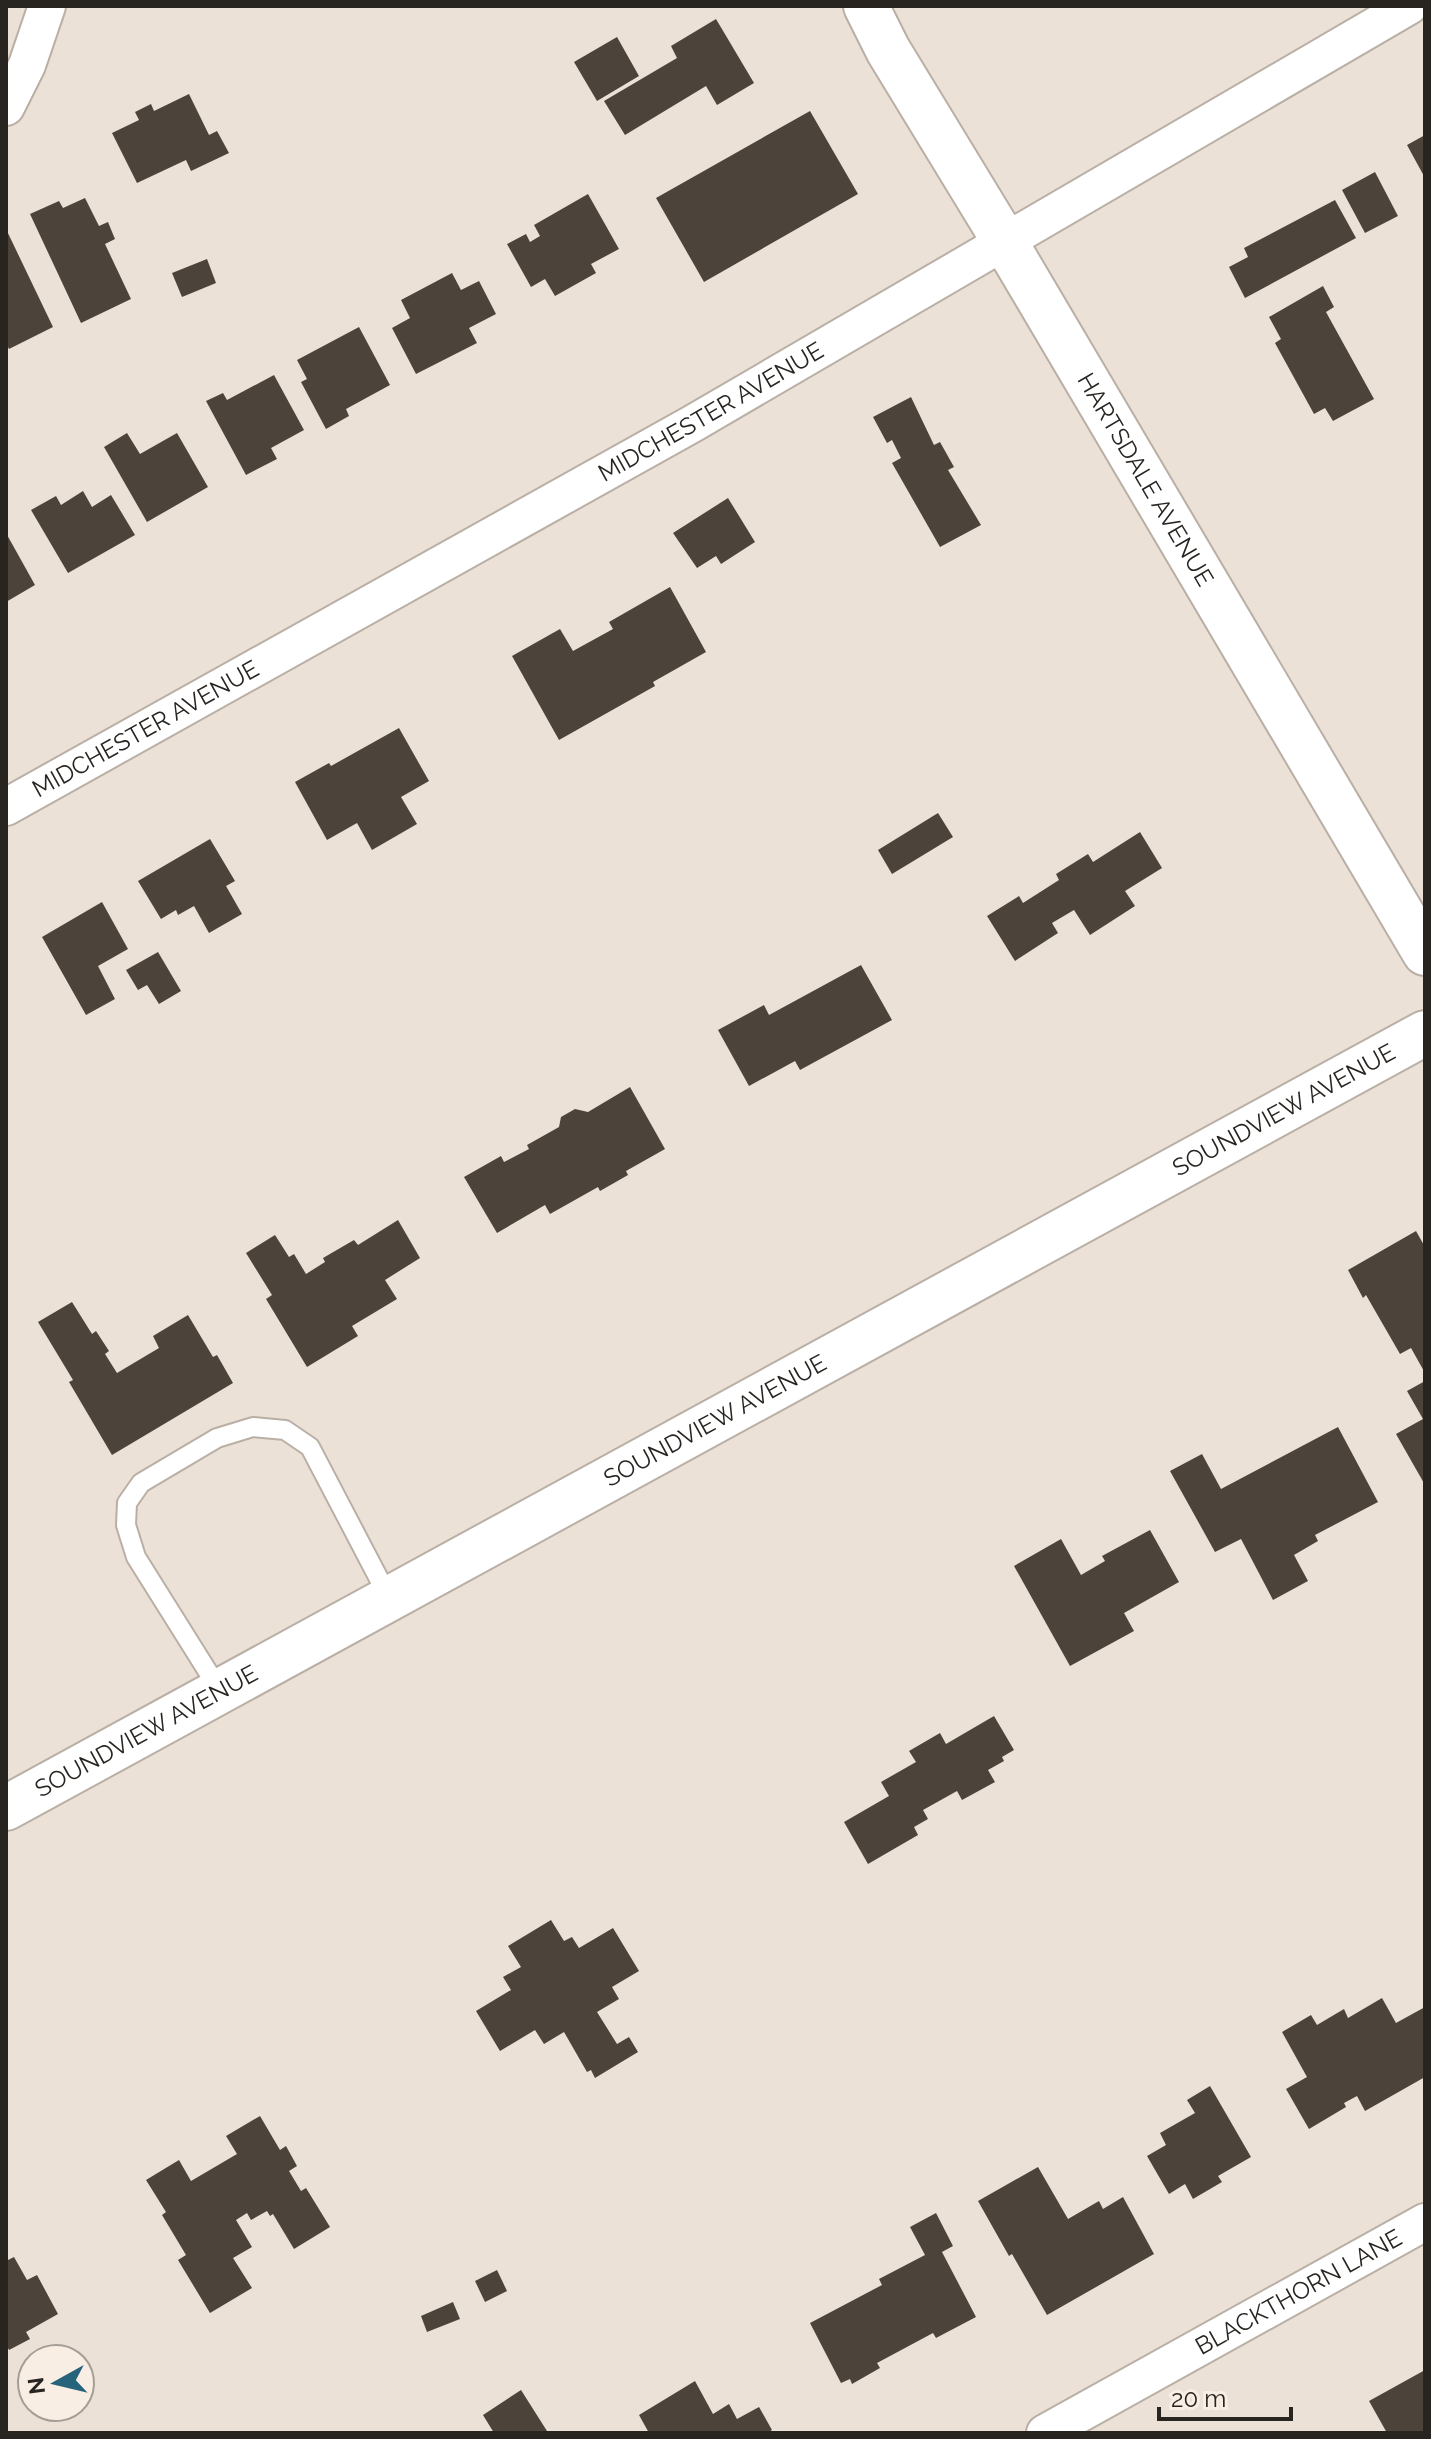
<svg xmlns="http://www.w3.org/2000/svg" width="1431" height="2439" font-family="Raleway,sans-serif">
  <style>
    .building { fill: #4c443b }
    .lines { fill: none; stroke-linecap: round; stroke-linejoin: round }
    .lane-casing { stroke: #b9afa5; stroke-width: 22 }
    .street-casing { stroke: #b9afa5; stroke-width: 40 }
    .secondary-casing { stroke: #b9afa5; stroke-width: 48 }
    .lane { stroke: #fff; stroke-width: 18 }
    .street { stroke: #fff; stroke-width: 36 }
    .secondary { stroke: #fff; stroke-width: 44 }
    .labels { text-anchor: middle; stroke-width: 8; stroke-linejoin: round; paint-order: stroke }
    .street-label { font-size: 24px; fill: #282521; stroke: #f8eee4 }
  </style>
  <rect width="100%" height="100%" fill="#ebe1d7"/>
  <path class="building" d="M716,19L754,83L717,105L706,86L625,135L604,101L677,58L671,46Z
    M617,37L639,76L597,101L574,62Z
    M189,94L209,135L217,131L229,153L191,171L186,160L137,183L112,133L139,120L135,112L151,104L154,111Z
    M810,111L858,194L704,282L656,198Z
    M1425,135V178L1407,145Z
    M1375,172L1398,216L1365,233L1342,190Z
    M588,194L619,249L591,264L596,273L555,296L545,279L531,287L507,244L526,234L530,242L540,236L534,225Z
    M85,198L99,226L108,222L110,227L115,239L105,244L131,299L81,323L30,214L59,201L63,208Z
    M1335,200L1356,238L1245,298L1229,267L1248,257L1244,248Z
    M6,229L53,327L9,349L6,343Z
    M207,259L216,283L182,297L172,273Z
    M452,273L461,290L479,281L496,314L469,328L477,343L416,374L392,328L410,318L401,300Z
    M1323,286L1334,307L1326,312L1374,399L1333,421L1325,408L1314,414L1275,343L1281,339L1269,317Z
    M359,327L390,385L346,409L349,416L326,429L301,382L307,379L297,360Z
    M274,375L304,430L271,448L277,459L246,475L206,401L223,393L227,400Z
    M911,397L934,445L940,442L954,467L948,470L981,525L940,547L892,463L901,458L892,440L887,443L873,417Z
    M127,433L140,454L177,433L208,487L147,522L104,447Z
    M83,491L92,507L111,495L135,535L68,573L31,510L56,496L61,505Z
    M728,498L755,542L721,564L716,556L697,568L673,533Z
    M6,533L35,585L6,602Z
    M670,587L706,652L653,682L655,686L559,740L512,656L560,629L573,651L613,629L609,622Z
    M399,728L429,781L401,797L417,824L372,850L357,823L327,840L295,782L329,763L331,766Z
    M938,813L953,837L892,874L878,850Z
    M1140,832L1162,868L1125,891L1135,906L1090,935L1074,910L1052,923L1058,933L1015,961L987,916L1019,896L1023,903L1059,880L1056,874L1088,854L1093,862Z
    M210,839L235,881L226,886L242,914L209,933L194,906L178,915L176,910L161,919L138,881Z
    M102,902L128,949L98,966L115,999L86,1015L42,937Z
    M158,952L181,991L159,1004L147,985L138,990L126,970Z
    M861,965L892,1020L800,1070L795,1061L749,1086L718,1030L764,1005L769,1015Z
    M630,1087L665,1149L626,1171L628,1175L600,1191L598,1187L550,1214L545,1205L497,1233L464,1177L501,1156L504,1162L529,1149L527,1145L559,1127L561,1117L575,1109L588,1112Z
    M398,1220L420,1258L385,1280L397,1299L352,1326L358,1336L307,1367L266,1299L272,1295L246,1253L275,1235L289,1257L294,1254L306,1274L325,1262L323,1258L354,1240L358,1245Z
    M1416,1231L1425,1247V1373L1411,1348L1400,1354L1366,1295L1363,1298L1348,1270Z
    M72,1302L92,1334L96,1331L109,1351L105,1354L117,1373L159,1348L153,1336L188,1315L213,1357L217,1355L233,1383L112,1455L69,1382L73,1380L38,1322Z
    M1425,1381V1485L1396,1434L1423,1419L1407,1391Z
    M1338,1427L1378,1502L1315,1535L1318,1541L1294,1555L1308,1581L1273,1600L1241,1539L1215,1552L1170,1471L1202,1454L1221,1489Z
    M1150,1530L1179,1582L1124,1613L1134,1631L1070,1666L1014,1566L1061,1539L1081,1575L1105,1561L1102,1556Z
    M994,1716L1014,1750L1002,1757L1004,1761L988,1770L995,1782L962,1800L957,1791L923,1810L928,1819L914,1827L918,1835L868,1864L844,1822L889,1796L881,1782L916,1762L909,1751L940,1733L946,1744Z
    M551,1920L564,1941L572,1937L579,1948L613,1928L639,1971L612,1987L619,1999L597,2012L617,2044L629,2037L638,2052L595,2078L591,2070L587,2072L564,2032L544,2044L535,2030L500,2051L476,2011L511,1990L503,1977L521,1967L508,1946Z
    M1382,1998L1396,2023L1425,2007V2077L1365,2111L1357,2096L1344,2103L1346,2107L1309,2129L1286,2089L1307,2077L1282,2032L1311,2015L1317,2025L1344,2009L1348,2018Z
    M1210,2086L1251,2157L1218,2176L1222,2182L1193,2199L1185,2184L1169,2194L1147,2156L1166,2145L1160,2133L1195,2113L1187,2100Z
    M260,2116L280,2150L286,2146L297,2166L289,2171L301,2191L306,2188L330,2227L294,2249L273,2214L270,2216L267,2211L251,2220L247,2213L236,2220L252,2247L233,2258L252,2288L210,2313L178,2260L186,2255L162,2215L166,2212L146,2180L179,2160L191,2181L237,2154L226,2136Z
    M1038,2167L1068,2219L1099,2201L1103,2209L1123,2197L1154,2254L1047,2315L1012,2254L1009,2256L978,2201Z
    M936,2213L953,2246L942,2252L976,2317L936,2338L933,2333L877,2363L880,2368L852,2384L850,2379L841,2383L810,2323L882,2285L879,2279L925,2255L910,2227Z
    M14,2257L27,2280L37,2275L58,2314L26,2332L30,2339L9,2350L6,2344V2261Z
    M497,2270L507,2291L485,2302L475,2281Z
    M453,2302L460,2319L427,2332L421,2316Z
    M1425,2370V2433H1387L1369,2401Z
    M695,2381L713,2414L729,2404L737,2419L759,2407L772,2430L767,2433H649L639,2415Z
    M521,2390L547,2431L544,2433H494L483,2415Z"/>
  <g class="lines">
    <g class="lane-casing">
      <path id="lane" d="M220,1691L136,1557L126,1525L127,1503L141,1483L217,1438L253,1427L285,1430L310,1447L389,1598"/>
    </g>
    <g class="street-casing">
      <g id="street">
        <path d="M6,107L27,65L47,6"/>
        <path id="s1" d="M6,807L692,424L1409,6"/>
        <path id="s2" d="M1045,2433L1425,2222"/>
      </g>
    </g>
    <g class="secondary-casing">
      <g id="secondary">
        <path id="s3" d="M866,6L888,50L1005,242L1425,953"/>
        <path id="s4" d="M6,1808L1425,1033"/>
      </g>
    </g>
    <use href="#lane" class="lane"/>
    <use href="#street" class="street"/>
    <use href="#secondary" class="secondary"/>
  </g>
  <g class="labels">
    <g class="street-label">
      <text dy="8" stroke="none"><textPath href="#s1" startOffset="808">MIDCHESTER AVENUE</textPath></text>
      <text dy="8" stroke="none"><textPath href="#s3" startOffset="550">HARTSDALE AVENUE</textPath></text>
      <text dy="8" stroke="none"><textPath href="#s1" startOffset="160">MIDCHESTER AVENUE</textPath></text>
      <text dy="8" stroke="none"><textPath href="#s4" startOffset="1456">SOUNDVIEW AVENUE</textPath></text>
      <text dy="8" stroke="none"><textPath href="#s4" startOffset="808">SOUNDVIEW AVENUE</textPath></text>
      <text dy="8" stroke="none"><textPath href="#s4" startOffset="160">SOUNDVIEW AVENUE</textPath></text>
      <text dy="8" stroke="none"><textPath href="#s2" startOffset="290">BLACKTHORN LANE</textPath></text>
    </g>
  </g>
  <rect width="1431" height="2439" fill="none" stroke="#282521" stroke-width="16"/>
  <g transform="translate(56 2383) rotate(262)"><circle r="38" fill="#f8eee4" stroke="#a59e96" stroke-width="2"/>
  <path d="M0-6L14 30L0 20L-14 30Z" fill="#27637a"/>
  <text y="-12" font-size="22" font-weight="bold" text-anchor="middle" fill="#282521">N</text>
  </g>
  <path d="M1159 2407v12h132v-12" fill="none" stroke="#282521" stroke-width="4"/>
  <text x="1171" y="2407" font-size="24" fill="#282521" stroke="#f8eee4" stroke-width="6" paint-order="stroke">20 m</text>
</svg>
